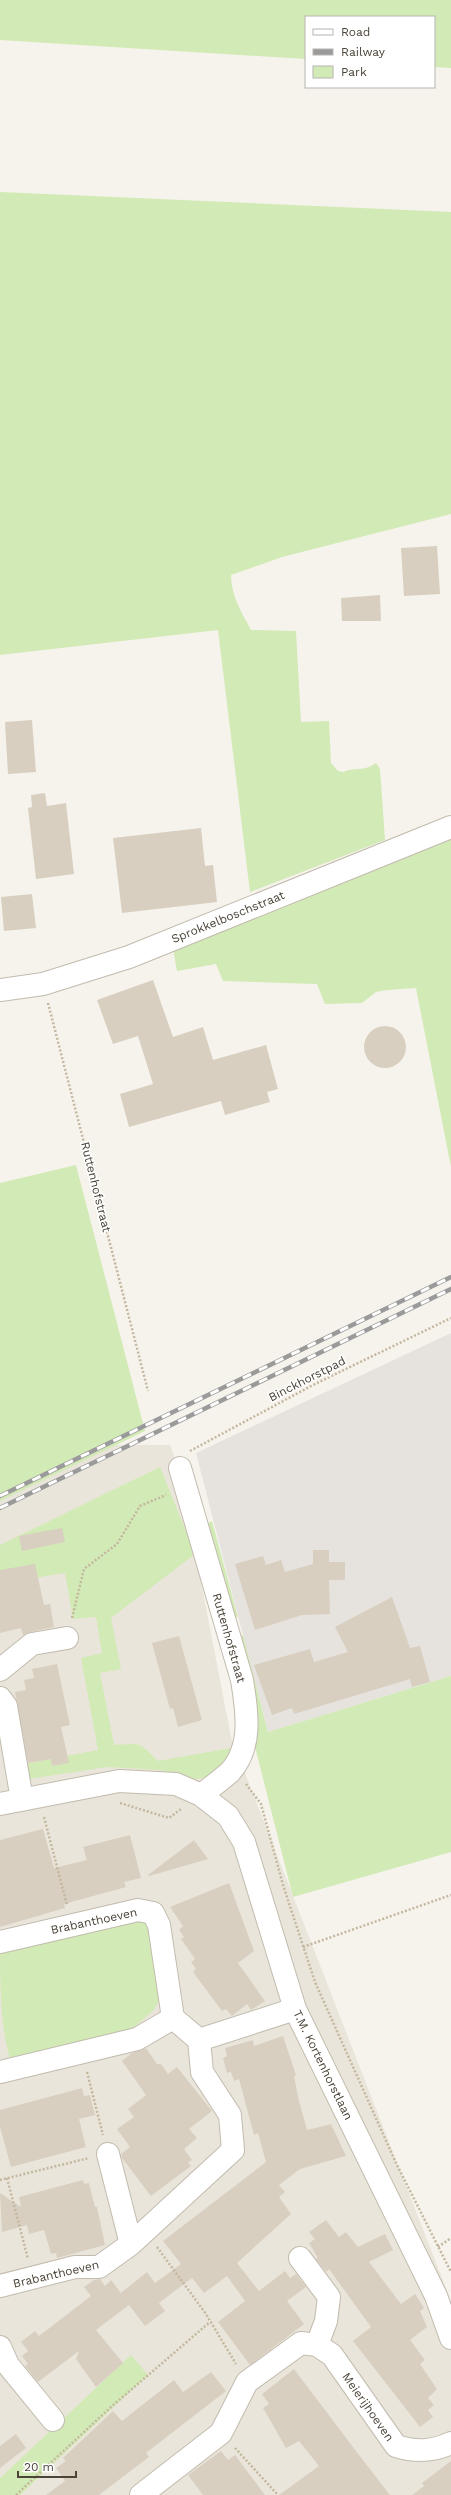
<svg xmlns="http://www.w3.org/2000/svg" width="451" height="2495" font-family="'Work Sans',sans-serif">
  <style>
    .residential { fill: #eae5da }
    .industrial { fill: #e6e2dd }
    .green { fill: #d2eab5 }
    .building { fill: #d8cfc1 }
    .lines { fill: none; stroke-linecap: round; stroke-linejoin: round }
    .minor-casing { stroke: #c2bbae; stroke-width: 24 }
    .path { stroke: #c4b79f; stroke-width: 2.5; stroke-dasharray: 2 2; stroke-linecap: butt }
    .minor { stroke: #fff; stroke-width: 22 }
    .rail-casing { stroke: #9a9a9a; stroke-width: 4.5 }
    .rail { stroke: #fff; stroke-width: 3; stroke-dasharray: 9; stroke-linecap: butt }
    .labels { text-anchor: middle; stroke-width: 3; stroke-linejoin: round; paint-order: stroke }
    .street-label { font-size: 12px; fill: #4b4439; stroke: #fff }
  </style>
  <rect width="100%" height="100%" fill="#f6f3ec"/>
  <path class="residential" d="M69,1445H170L180,1473L231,1737L451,2301V2495H0V1478Z"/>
  <path class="industrial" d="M451,1333V1676L268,1732L196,1453Z"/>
  <path class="green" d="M0,0H451V68L434,67V17H306V59L0,40Z
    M0,192L451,212V514L282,557L231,575C231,596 242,613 251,630L296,631L301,722L329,721L331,763L338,771L343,772C354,767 364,772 376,763L380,769L385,840L250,892L218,630L0,655Z
    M451,840V1167L416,988L387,990L376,992L362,1003L325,1004L317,984L223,981L216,964L177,971L173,948Z
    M76,1165L145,1431L0,1501V1183Z
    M160,1467L195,1554L111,1618L121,1669L100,1673L114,1745C141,1744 137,1740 158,1761L231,1748L235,1751L219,1776L187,1780L161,1770L107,1767L29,1779L19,1765L98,1750L81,1658L102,1653L96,1617L73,1619L65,1573L4,1583L0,1571V1545Z
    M212,1521L238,1617L223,1620L201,1526Z
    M243,1635L268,1732L451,1676V1852L293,1897L228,1640Z
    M147,1918L161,1997L154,2010L134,2027L113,2035L11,2061C0,2033 0,1974 0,1940Z
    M131,2355L148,2375L20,2495H0V2478Z"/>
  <path class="building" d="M437,546L440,594L404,596L401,548Z
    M380,595L381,621H342L341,598Z
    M32,720L36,772L8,774L5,722Z
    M45,793L47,806L66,803L74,874L36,879L28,808L32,807L31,795Z
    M201,828L205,866L213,865L217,902L122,913L113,838Z
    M32,894L36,928L4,931L1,897Z
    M153,980L173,1037L203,1027L213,1060L266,1045L278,1089L267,1092L270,1102L225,1115L221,1101L129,1127L120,1094L153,1084L138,1036L113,1044L97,1000Z
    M364 1047a21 21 0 1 1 42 0a21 21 0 1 1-42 0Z
    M62,1528L65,1542L22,1551L19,1536Z
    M313,1550H329V1562H345V1580H329L330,1614L302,1615L255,1630L235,1564L263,1556L266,1565L281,1560L285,1572L313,1564Z
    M35,1564L44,1605L50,1604L54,1627L30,1632L23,1635L21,1628L0,1633V1570Z
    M392,1597L410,1648L420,1646L430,1682L412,1687L410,1679L294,1714L292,1708L272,1715L254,1665L310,1649L314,1662L348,1652L335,1627Z
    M179,1636L202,1720L178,1727L173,1708L170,1709L152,1643Z
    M57,1664L70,1725L61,1727L69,1763L52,1766L51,1759L28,1763L15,1692L26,1690L24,1680L34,1678L32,1669Z
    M43,1829L54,1868L87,1860L83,1847L130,1835L141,1878L124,1882L126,1887L64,1904L65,1908L0,1927V1840Z
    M194,1840L208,1859L149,1876L148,1875Z
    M229,1883L254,1951L238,1963L265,2001L251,2010L247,2004L232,2016L226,2009L222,2011L193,1972L196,1969L191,1962L195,1959L181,1939L184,1937L179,1930L183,1926L170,1907Z
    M283,2036L296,2075L294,2076L298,2097L307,2130L331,2124L346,2156L300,2169L279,2185L285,2192L279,2197L291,2214L237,2263L259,2291L285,2271L290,2278L296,2274L306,2287L287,2301L304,2324L250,2365L218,2322L245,2301L227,2276L204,2293L192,2278L159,2303L165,2311L145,2326L129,2305L96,2330L123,2363L96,2387L76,2359L79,2351L38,2382L25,2366L28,2364L22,2356L28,2351L21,2342L35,2331L39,2336L91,2296L84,2287L94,2280L100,2279L105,2286L111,2280L121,2293L147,2272L155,2283L181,2264L163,2241L266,2162L258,2133L254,2135L239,2079L234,2081L231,2072L227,2073L223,2058L227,2056L225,2048L253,2040L254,2046Z
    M146,2048L157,2064H161L168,2074L177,2067L212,2111L189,2129L197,2138L184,2149L192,2160L188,2162L191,2166L151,2196L122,2158L121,2154L130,2147L117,2129L134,2117L128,2109L146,2095L122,2061L132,2053Z
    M82,2088L84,2096L90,2095L95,2115L79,2119L86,2147L11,2167L0,2127V2110Z
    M83,2180L84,2184L89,2183L95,2207H97L105,2245L57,2258L56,2253L51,2254L44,2230L29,2234L27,2225L2,2232L0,2193L21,2207L19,2197Z
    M326,2220L339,2237L346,2232L358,2247L385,2234L393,2250L369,2262L401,2304L415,2294L424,2308L420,2311L427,2327L410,2340L425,2360L420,2364L437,2389L428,2398L434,2405L428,2410L433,2417L420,2427L353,2341L371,2327L329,2269L326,2272L316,2259L318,2258L309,2243L315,2239L309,2232Z
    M294,2369L359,2455L390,2495H279L319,2466L299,2441L286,2448L263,2408L269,2404L262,2394Z
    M211,2372L226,2391L146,2453L149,2457L99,2495H46L65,2481L56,2468L66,2461L63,2458L113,2411L122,2421L174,2380L183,2392Z
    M16,2434L26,2448L0,2468V2446Z
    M221,2451L228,2460L235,2455L265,2495H203L188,2475Z
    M451,2461V2495H412L424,2486L422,2483Z"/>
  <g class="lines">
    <g class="minor-casing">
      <path id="minor" d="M0,990L43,984L129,957L451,827
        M180,1468L242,1680C247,1710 253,1747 230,1772C221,1780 210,1788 201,1795
        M0,1670L32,1644L67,1638
        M0,1698L6,1706L22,1800
        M0,1804L119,1781L176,1784L201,1795L228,1816L244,1842L295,2009L436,2296L451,2338
        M0,1942L138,1910L153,1913L159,1925L173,2018
        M0,2072L137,2039L173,2018L199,2040L295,2009
        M108,2154L131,2244
        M0,2286L75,2267H99L131,2244L233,2150L230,2115L202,2072L199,2040
        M317,2345L332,2355L396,2446C415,2452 432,2452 451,2443
        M0,2347L8,2365L53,2420
        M141,2495L221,2433L247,2382L301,2343L317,2345L326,2321L329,2297L300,2258"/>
    </g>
    <path class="path" d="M48,1003L148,1391
      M190,1451L313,1385L451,1318
      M72,1618L84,1569L117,1544L140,1506L166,1495
      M246,1784L261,1804L283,1885L315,1982L396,2163L451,2272
      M120,1803L169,1818L181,1809
      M44,1817L67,1905
      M303,1947L451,1895
      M87,2072L103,2135
      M7,2178L28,2259
      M0,2180L89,2158
      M157,2247L206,2314L236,2364
      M438,2247L451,2238
      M235,2448L278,2495
      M16,2495L111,2407L210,2322"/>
    <use href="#minor" class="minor"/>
    <g class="rail-casing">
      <path id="rail" d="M0,1496L451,1277
        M0,1508L451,1289"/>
    </g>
    <use href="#rail" class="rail"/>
  </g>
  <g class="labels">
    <g class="street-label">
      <text transform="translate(228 917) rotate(-22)" y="4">Sprokkelboschstraat</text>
      <text transform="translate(96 1187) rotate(76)" y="4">Ruttenhofstraat</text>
      <text transform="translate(307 1379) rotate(-27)" y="4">Binckhorstpad</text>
      <text transform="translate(229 1638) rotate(74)" y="4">Ruttenhofstraat</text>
      <text transform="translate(94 1921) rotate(-12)" y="4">Brabanthoeven</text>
      <text transform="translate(323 2065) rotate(64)" y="4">T.M. Kortenhorstlaan</text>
      <text transform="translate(56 2274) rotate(-13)" y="4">Brabanthoeven</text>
      <text transform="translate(368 2407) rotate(55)" y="4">Meierijhoeven</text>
    </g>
  </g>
  <rect x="305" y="16" width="130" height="72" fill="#ffffff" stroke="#b7b4b0"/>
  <rect x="313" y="29" width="20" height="6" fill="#ffffff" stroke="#b7b4b0"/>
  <text x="341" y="36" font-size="12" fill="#4b4439">Road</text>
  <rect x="313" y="49" width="20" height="6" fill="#9a9a9a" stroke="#b7b4b0"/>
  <text x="341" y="56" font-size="12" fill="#4b4439">Railway</text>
  <rect x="313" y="66" width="20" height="12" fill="#d2eab5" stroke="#b7b4b0"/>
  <text x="341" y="76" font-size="12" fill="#4b4439">Park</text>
  <path d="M18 2471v6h58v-6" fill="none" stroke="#4b4439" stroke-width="2"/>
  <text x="24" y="2471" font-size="12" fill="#4b4439" stroke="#ffffff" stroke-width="3" paint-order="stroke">20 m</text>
</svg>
